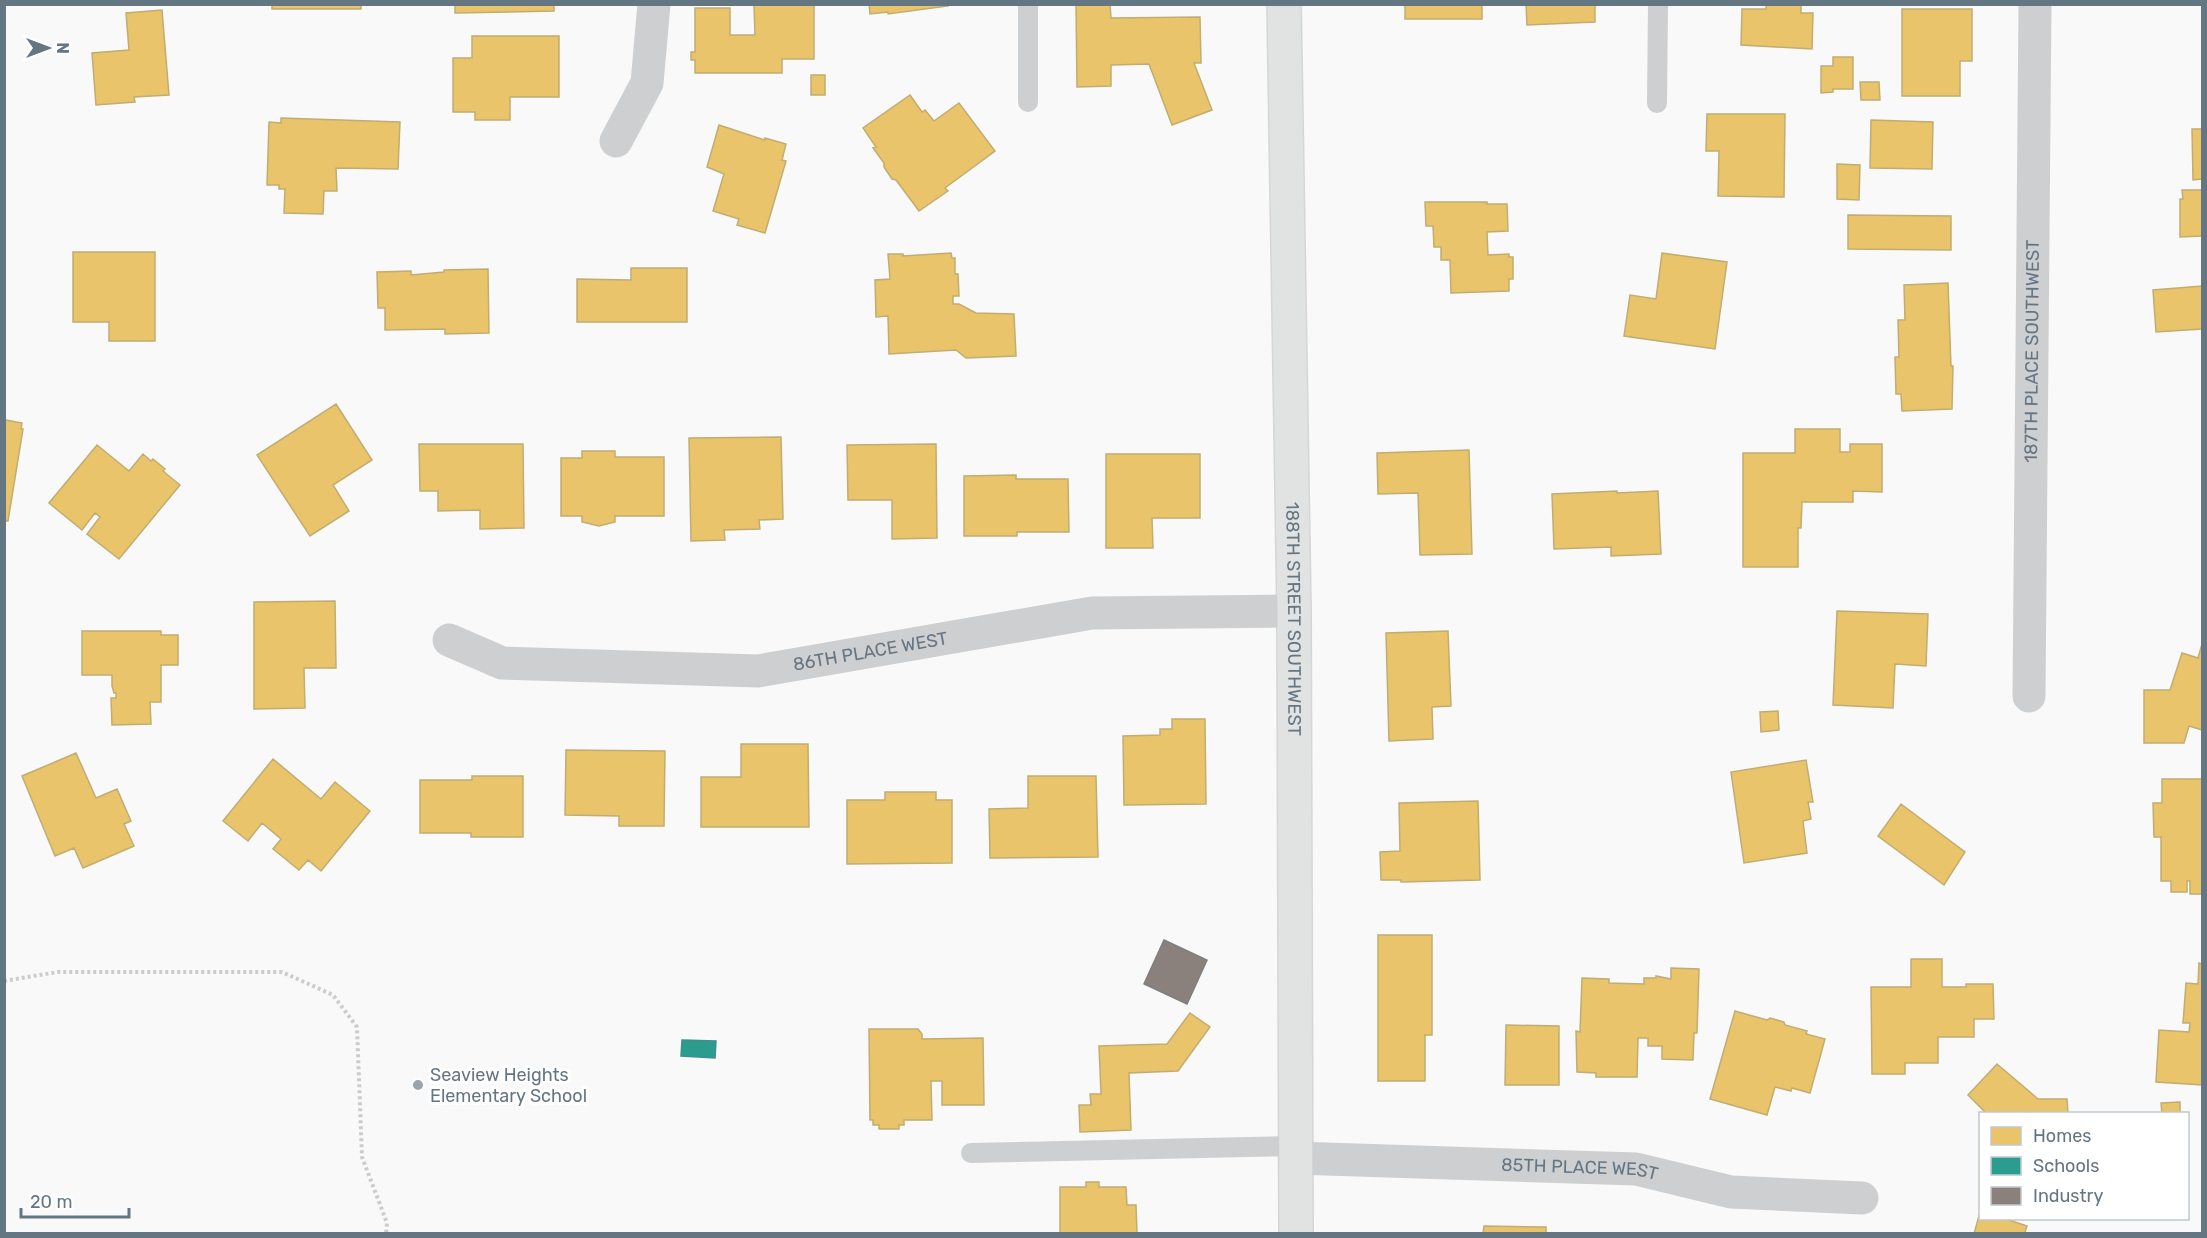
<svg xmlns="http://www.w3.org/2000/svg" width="2207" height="1238" font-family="Rubik,sans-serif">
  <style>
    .homes { fill: #e9c46a; stroke: #c1ad72; stroke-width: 1.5 }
    .schools { fill: #2a9d8f; stroke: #3c918b; stroke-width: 1.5 }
    .industry { fill: #8a817c; stroke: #7f7e7e; stroke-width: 1.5 }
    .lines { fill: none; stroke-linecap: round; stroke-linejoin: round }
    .secondary-casing { stroke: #d5d6d7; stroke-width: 36 }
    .path { stroke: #cbcccd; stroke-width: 4; stroke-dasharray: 3 3; stroke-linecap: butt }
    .lane { stroke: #cecfd0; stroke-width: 20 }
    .street { stroke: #cecfd0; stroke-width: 33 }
    .secondary { stroke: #e1e2e2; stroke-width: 33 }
    .poi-dot { fill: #99a4ac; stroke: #fff; stroke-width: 2 }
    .labels { text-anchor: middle; stroke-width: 6; stroke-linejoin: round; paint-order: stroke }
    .street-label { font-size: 18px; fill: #657683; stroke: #fff }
    .poi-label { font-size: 18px; fill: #657683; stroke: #fff; text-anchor: start }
  </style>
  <rect width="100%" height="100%" fill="#f9f9f9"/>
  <path class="homes" d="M272,4H361V9H272Z
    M455,4H554V11L455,13Z
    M869,4H947L948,6L888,14V12L870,14Z
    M1076,4H1110L1111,18L1200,17L1201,63H1194L1212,110L1172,125L1149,64L1111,65V86L1077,87Z
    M1405,4H1482V19H1405Z
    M1526,4H1595V22L1527,25Z
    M1766,4H1801V13H1813L1812,49L1741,45L1742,9H1766Z
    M754,5H814V59H782V73H695V60H691V52H695V8H730V35H755Z
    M1902,9H1972V61H1960V96H1902Z
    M162,10L169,95L134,97L135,102L96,105L92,53L129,50L126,13Z
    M472,36H559V97H510V120H475V112H453V58H472Z
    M1833,57H1853V89H1833V92L1821,93V66H1833Z
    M811,75H825V95H811Z
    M1860,82H1879L1880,100H1861Z
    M910,95L922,112L925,110L934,121L959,103L995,151L945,188L948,191L919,211L896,180L892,179L884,167V163L873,148L876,147L863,128Z
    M1707,114H1785L1784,197L1718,196L1719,151H1706Z
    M281,118L400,122L398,169L336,168L337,191H324L323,214L284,213L285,189H279V185H267L269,122L281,123Z
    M1871,120L1933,122L1932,169L1870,168Z
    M719,125L765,140V138L786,144L782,160L786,161L765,233L737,225L739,219L713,211L724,174L707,167Z
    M2192,129H2202V179L2193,180Z
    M1837,164L1860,165L1859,200L1837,199Z
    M2182,190H2202V236L2180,237V199H2183Z
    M1425,202H1487V204H1507L1508,231L1487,232L1488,255L1509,254V257H1513V279H1509V291L1451,293L1450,260H1441V247H1434L1433,226H1426Z
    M1848,215L1951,216V250L1848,249Z
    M73,252H155V341H109V322H73Z
    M951,253L952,258H955V274H958L959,296H953V304H959L976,313L1014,314L1016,356L966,358L956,350L889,354L888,316L876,317L875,280L890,279L888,254H903V256Z
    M1662,253L1727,262L1715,349L1624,336L1630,295L1656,299Z
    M631,268H687V322H577V279L631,280Z
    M488,269L489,333L445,334V329L385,330V308H378L377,272L411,271V275L444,272V270Z
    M1948,283L1951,366H1953L1952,409L1902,411L1901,394H1896L1895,357H1899L1898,320H1905L1904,285Z
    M2202,286V329L2156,332L2153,290Z
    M336,404L372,460L333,485L349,511L310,536L257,455Z
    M6,420L22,423L21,429H23L8,521H4V423Z
    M1795,429H1840V452H1850V444H1882V492L1853,491V502H1802L1801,528H1798V567H1743V453H1795Z
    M781,437L783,519L759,520L760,529L724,530L725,540L691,541L689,438Z
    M419,444H523L524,528L480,529V510L438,511V491H420Z
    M936,444L937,538L892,539V500H848L847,445Z
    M97,445L129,471L143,454L151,461L153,459L165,469L163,471L180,485L119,559L87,534L100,517L95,513L82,530L49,503Z
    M1469,450L1472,554L1420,555L1418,493L1378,494L1377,453Z
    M582,451H615V457H664V516H615V522L599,526L582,522V516H561V458H582Z
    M1106,454H1200V518H1152L1153,548H1106Z
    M1016,475V479H1068L1069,532H1017V536H964V476Z
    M1617,491V493L1658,491L1661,554L1611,556V547L1554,549L1552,494Z
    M335,601L336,668H304L305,708L254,709V602Z
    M1837,611L1928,614L1926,666L1895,664L1893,708L1833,705Z
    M82,631H161V635H178V665H161V702H150L151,724L112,725L111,698H116V693H114L112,686V675H82Z
    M1448,631L1451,706L1432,707L1433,739L1389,741L1386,633Z
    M2202,644V730L2189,726L2184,743H2144V690H2170L2182,653L2198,658Z
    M1778,711L1779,730L1761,732L1760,712Z
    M1172,719H1205L1206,804L1124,805L1123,736L1160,735V729H1172Z
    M741,744H808L809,827H701V777H741Z
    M566,750L665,751L664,826H619V816L565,815Z
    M76,753L96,798L117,789L131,821L124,824L134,846L83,868L74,848L55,856L22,776Z
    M273,759L321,799L335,782L370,811L321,871L308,860L299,870L273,849L281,839L262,823L248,841L223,821Z
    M1806,760L1813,802H1808L1811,819L1803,821L1807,853L1744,863L1731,772Z
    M472,776H523V837H471V833H420V780H472Z
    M1028,776H1096L1098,857L990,858L989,809L1028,808Z
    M2162,779H2202V894H2190V881H2187V892H2171V881H2161V837H2154L2153,803H2162Z
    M885,792H936V800H952V863L847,864V800H885Z
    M1478,801L1480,880L1401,882V880H1381L1380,852L1400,851L1399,803Z
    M1901,804L1965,852L1944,885L1878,836Z
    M1378,935H1432V1035H1425V1081H1378Z
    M1911,959H1942V987H1966V984H1993L1994,1019H1974V1037H1938V1063H1905V1074H1872L1871,987H1911Z
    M2199,963L2202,964V1085L2156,1082L2159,1030L2189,1032L2190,1023H2183L2186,983L2198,984Z
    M1671,968L1699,969L1697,1033H1694L1693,1060L1662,1059V1046H1648V1038H1638L1637,1077H1596V1073L1577,1072L1576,1031L1580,1032L1582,978L1609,979V983L1644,984V978H1656V976L1671,979Z
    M1735,1011L1767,1020L1770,1018L1784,1022L1785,1025L1807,1031L1806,1034L1825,1039L1810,1093L1792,1088L1791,1091L1775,1087L1767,1115L1710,1099Z
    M1190,1013L1210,1027L1178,1071L1129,1073L1131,1130L1080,1132L1079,1105H1091L1090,1094H1101L1099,1046L1167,1044Z
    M1506,1025L1559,1026V1085H1505Z
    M869,1029H918L922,1034V1039L983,1038L984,1105H942V1081H931L932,1120H904V1125H899V1129H879V1125H873V1120H870Z
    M1997,1064L2038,1099H2067L2068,1114H1987L1968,1095Z
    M2180,1102V1114H2162L2161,1103Z
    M1086,1182H1099V1187H1126L1127,1205H1136L1137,1234H1060V1187H1086Z
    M1980,1212V1218H2003L2027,1226L2025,1232L2030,1234H1974Z
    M1484,1226L1546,1227V1234H1483Z"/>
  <path class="schools" d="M682,1040L716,1041L715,1058L681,1056Z"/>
  <path class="industry" d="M1164,940L1207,960L1187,1004L1144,984Z"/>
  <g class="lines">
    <g class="secondary-casing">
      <g id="secondary">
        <path id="s4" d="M1284,4L1294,611L1296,1234"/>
      </g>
    </g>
    <path class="path" d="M4,981L58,972H282L333,995L357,1027L362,1157L387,1223L386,1234"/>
    <path class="lane" d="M1028,4V102
      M1657,103L1658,4
      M971,1153L1295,1146"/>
    <g class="street">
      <path d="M616,141L647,83L654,4"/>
      <path id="s1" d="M449,640L502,663L758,671L1092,613L1294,611"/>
      <path id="s2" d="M2029,696L2035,4"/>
      <path id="s3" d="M1295,1158L1636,1169L1731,1192L1862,1198"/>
    </g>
    <use href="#secondary" class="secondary"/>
  </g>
  <circle class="poi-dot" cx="418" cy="1085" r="6"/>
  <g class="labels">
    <g class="street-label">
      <text dy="6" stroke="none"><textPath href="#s2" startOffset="345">187TH PLACE SOUTHWEST</textPath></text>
      <text dy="6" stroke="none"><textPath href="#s4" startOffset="615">188TH STREET SOUTHWEST</textPath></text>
      <text dy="6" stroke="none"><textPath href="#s1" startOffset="428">86TH PLACE WEST</textPath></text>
      <text dy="6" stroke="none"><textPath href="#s3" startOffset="285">85TH PLACE WEST</textPath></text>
    </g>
    <g class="poi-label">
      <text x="430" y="1081">Seaview Heights<tspan x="430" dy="21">Elementary School</tspan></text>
    </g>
  </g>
  <rect width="2207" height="1238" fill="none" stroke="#657683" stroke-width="12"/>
  <rect x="1979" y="1112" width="210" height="108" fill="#ffffff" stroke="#c1c8cd" stroke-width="1.5"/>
  <rect x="1991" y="1127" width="30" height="18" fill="#e9c46a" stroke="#c1c8cd" stroke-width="1.5"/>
  <text x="2033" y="1142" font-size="18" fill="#657683">Homes</text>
  <rect x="1991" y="1157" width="30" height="18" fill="#2a9d8f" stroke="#c1c8cd" stroke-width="1.5"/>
  <text x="2033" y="1172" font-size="18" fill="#657683">Schools</text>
  <rect x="1991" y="1187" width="30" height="18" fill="#8a817c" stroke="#c1c8cd" stroke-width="1.5"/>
  <text x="2033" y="1202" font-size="18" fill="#657683">Industry</text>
  <g transform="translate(48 48) rotate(90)" stroke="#ffffff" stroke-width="4.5" paint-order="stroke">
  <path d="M0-4.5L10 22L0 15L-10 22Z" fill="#657683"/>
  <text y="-9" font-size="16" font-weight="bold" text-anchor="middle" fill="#657683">N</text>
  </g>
  <path d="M21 1208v9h108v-9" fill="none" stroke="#657683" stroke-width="3"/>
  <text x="30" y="1208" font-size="18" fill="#657683" stroke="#ffffff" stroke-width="4.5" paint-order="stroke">20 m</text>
</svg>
